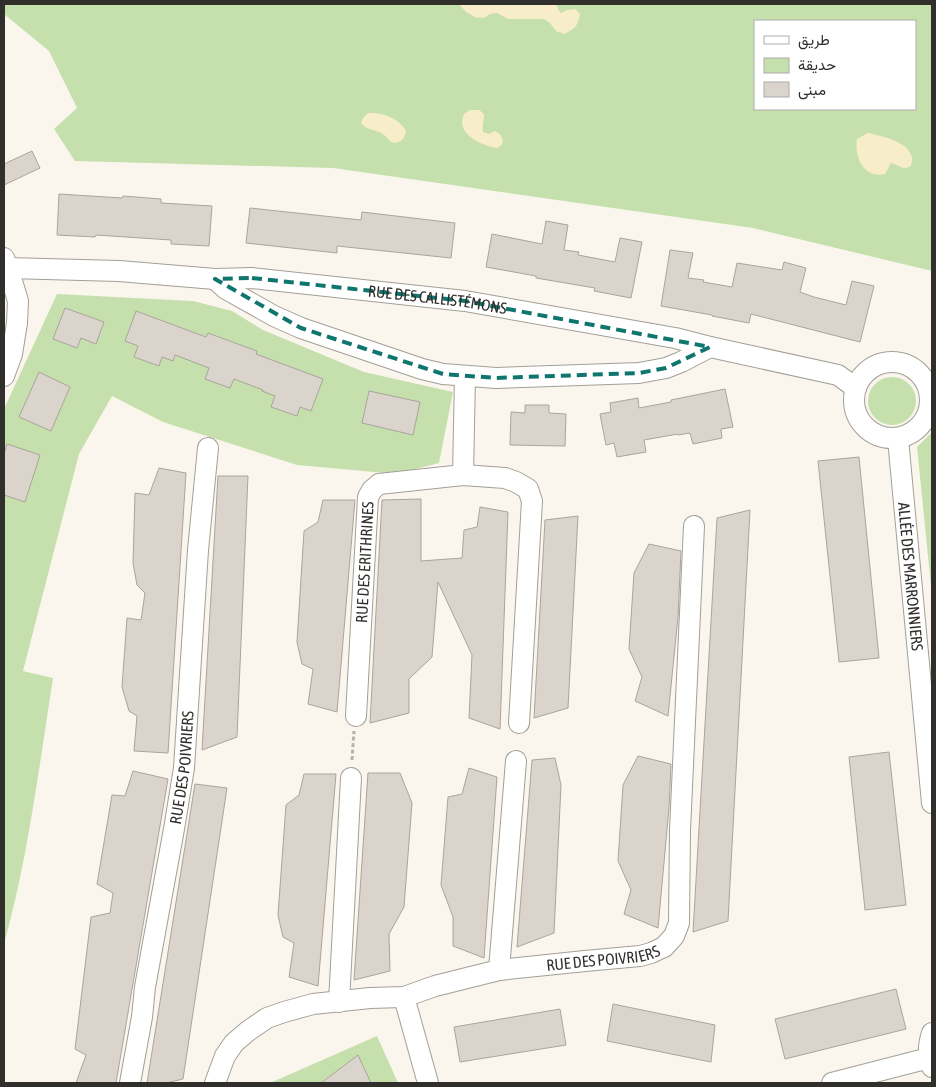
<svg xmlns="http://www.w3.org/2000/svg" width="936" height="1087" font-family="'Asap Condensed',Vazirmatn,sans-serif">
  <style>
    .green { fill: #c6e0ad; fill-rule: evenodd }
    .sand { fill: #f7edc8 }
    .building { fill: #dad4cc; stroke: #aaa49c }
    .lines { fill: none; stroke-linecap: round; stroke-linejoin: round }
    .minor-casing { stroke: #a39f97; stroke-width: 22 }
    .path { stroke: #b6b3ac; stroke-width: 3; stroke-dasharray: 4 2.5; stroke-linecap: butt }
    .minor { stroke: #fff; stroke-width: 20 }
    .marked { fill: none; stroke: #0f766e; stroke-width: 4; stroke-dasharray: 10 6; stroke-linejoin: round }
    .labels { text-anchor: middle; stroke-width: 5; stroke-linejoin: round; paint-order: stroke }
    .street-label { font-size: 16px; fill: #312f2c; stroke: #fff }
  </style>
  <rect width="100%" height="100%" fill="#faf6ed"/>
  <path class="green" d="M4,4H932V271L753,228L333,168L75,161L54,129L77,108L49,51L4,14ZM755,21H915V109H755Z
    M57,294L193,301L232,311L263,330L364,372L453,392L439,463L396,474L297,465L163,422L112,396L79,454L23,671L53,678C39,767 28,858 4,944V409Z
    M868 401a24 24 0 1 1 48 0a24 24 0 1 1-48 0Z
    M932,432V596L917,447Z
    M377,1036L398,1083H270Z"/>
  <path class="sand" d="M459,4H538L541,5L542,4H556L558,9L561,13L567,10L575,9L580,14C578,26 575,29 564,34L556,31L550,23L544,19H508L497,13L490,14L484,18L475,17L466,12Z
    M470,110H479L484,114C484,120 482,125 483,132L489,134L495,131L500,134L503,140L502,145L497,148C484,146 464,138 462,123C462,120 463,117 464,114Z
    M368,113C384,112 397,118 406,130C405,139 402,142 394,143C389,141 388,138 384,135C377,129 367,131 361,123L363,118Z
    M868,133C881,136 909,141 912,158C913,161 911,163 911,166C902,171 900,165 891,163L885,174C863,179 854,156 857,139Z"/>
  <path class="building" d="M32,151L40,168L4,185V164Z
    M59,194L122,198L123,196L161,199V203L212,206L209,246L171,244V240L96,235L95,237L57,235Z
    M250,208L361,220L362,212L455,223L451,258L337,246V253L246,243Z
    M546,221L568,225L564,250L579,252L578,255L615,262L620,238L642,242L631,298L594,291L595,288L536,278V276L486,267L492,234L542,244Z
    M670,250L693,253L688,278L704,280L703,282L732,287L737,263L782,270L784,262L806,268L800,292L814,297L846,305L852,281L874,286L860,342L751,314L749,323L712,316V315L661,306Z
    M65,308L104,322L96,344L81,338L77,348L53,339Z
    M136,311L206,337L208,333L257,351L256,354L323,379L311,411L300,407L297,416L271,407L275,396L262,391L263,390L234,379L230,388L205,379L209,368L175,355L173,361L162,357L159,366L134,357L138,346L125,341Z
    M39,372L70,387L51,431L19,417Z
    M725,389L733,427L721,429L722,438L693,444L690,433L678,435V434L644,440L646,452L617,457L614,443L606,445L600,414L611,412L610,403L638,398L639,408L671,402V400Z
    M369,391L420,402L413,435L362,423Z
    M525,405H549V413L566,414L565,446L510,445L511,412L525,413Z
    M7,444L40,455L25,502L4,495V454Z
    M859,457L879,658L839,662L818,461Z
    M159,468L186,473L168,753L134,751L137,716L129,711L122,687L127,618L141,620L145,593L137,585L133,563L135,493L149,495Z
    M218,476H248L237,737L202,750Z
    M421,499V561L462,558L464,530L477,527L480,507L508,512L500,729L469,718L472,655L438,582L432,657L409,679V713L370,723L382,500Z
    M323,500H355L337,712L308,704L313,669L302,664L297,642L304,531L318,522Z
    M750,510L728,921L693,932L717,518Z
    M578,516L568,708L534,718L545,520Z
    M649,544L681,551L678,617L668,716L635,701L642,677L629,649L634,573Z
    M889,752L906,905L865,910L849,757Z
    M638,756L671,764L669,808L658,928L624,914L631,890L618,861L623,785Z
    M555,758L561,785L554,933L517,947L532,760Z
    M469,768L497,777L484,958L453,946V917L441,885L448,797L462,794Z
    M133,771L168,779L116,1083H76L86,1055L75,1049L91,917L110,913L113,893L97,884L112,795L125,796Z
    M368,773H400L412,803L404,907L389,934L390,971L354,980Z
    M304,774H336L318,986L289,977L294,943L283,937L278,915L286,805L299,795Z
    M195,784L227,788L183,1079L166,1083H147Z
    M896,989L906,1029L785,1059L775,1019Z
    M613,1004L715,1025L711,1062L607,1041Z
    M560,1009L566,1045L460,1062L454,1027Z
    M358,1055L371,1083H321Z"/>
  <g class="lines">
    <g class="minor-casing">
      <g id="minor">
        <path d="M4,258L8,268L18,301L17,323L12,354L4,376"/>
        <path id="s1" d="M4,268H8L119,271L215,279L252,278L465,301L675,338L710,347L838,375L856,388"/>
        <path d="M215,279L226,289L274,316L301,328L422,369L443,374L496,378L639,373L666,368L681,362L710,347"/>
        <circle cx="892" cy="400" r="38"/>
        <path id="s2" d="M898,439L932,803"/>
        <path d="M463,475L465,376"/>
        <path id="s3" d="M356,716L368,497L372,490L379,484L463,475L505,478L516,482L528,489L532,501L519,723"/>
        <path d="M499,970L516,761"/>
        <path d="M404,997L428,1083"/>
        <path d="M339,1002L351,778"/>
        <path d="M932,1033C928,1045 927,1055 932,1067"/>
        <path id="s4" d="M130,1083L142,1017L145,987L174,829L184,768L198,550L208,448"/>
        <path id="s5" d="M215,1083L225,1056L234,1043L248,1031L267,1018L284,1012L313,1004L370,998L404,997L435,986L499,970L585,961L640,956L651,953L664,947L674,936L679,923L680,830L694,526"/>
        <path d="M832,1083L929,1058"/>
      </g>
    </g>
    <path class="path" d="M352,760L354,731"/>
    <use href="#minor" class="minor"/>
  </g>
  <path class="marked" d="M252,278L465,301L710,347L666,368L639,373L496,378L443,374L301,328L215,279Z"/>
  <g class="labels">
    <g class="street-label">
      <text dy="6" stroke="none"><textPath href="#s1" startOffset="435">RUE DES CALLISTÉMONS</textPath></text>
      <text dy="6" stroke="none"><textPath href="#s3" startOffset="154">RUE DES ERITHRINES</textPath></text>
      <text dy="6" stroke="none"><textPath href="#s2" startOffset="138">ALLÉE DES MARRONNIERS</textPath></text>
      <text dy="6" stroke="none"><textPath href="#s4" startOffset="320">RUE DES POIVRIERS</textPath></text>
      <text dy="6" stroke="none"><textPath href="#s5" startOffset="429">RUE DES POIVRIERS</textPath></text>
    </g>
  </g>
  <rect width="936" height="1087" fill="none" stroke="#312f2c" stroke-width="10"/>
  <rect x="754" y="20" width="162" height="90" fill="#ffffff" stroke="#adacab"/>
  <rect x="764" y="36" width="25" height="8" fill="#ffffff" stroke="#adacab"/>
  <text x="798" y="45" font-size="15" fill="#312f2c">طريق</text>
  <rect x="764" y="58" width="25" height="15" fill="#c6e0ad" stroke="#adacab"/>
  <text x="798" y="70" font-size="15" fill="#312f2c">حديقة</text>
  <rect x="764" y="82" width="25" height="15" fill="#dad4cc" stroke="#adacab"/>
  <text x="798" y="95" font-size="15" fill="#312f2c">مبنى</text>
</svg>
